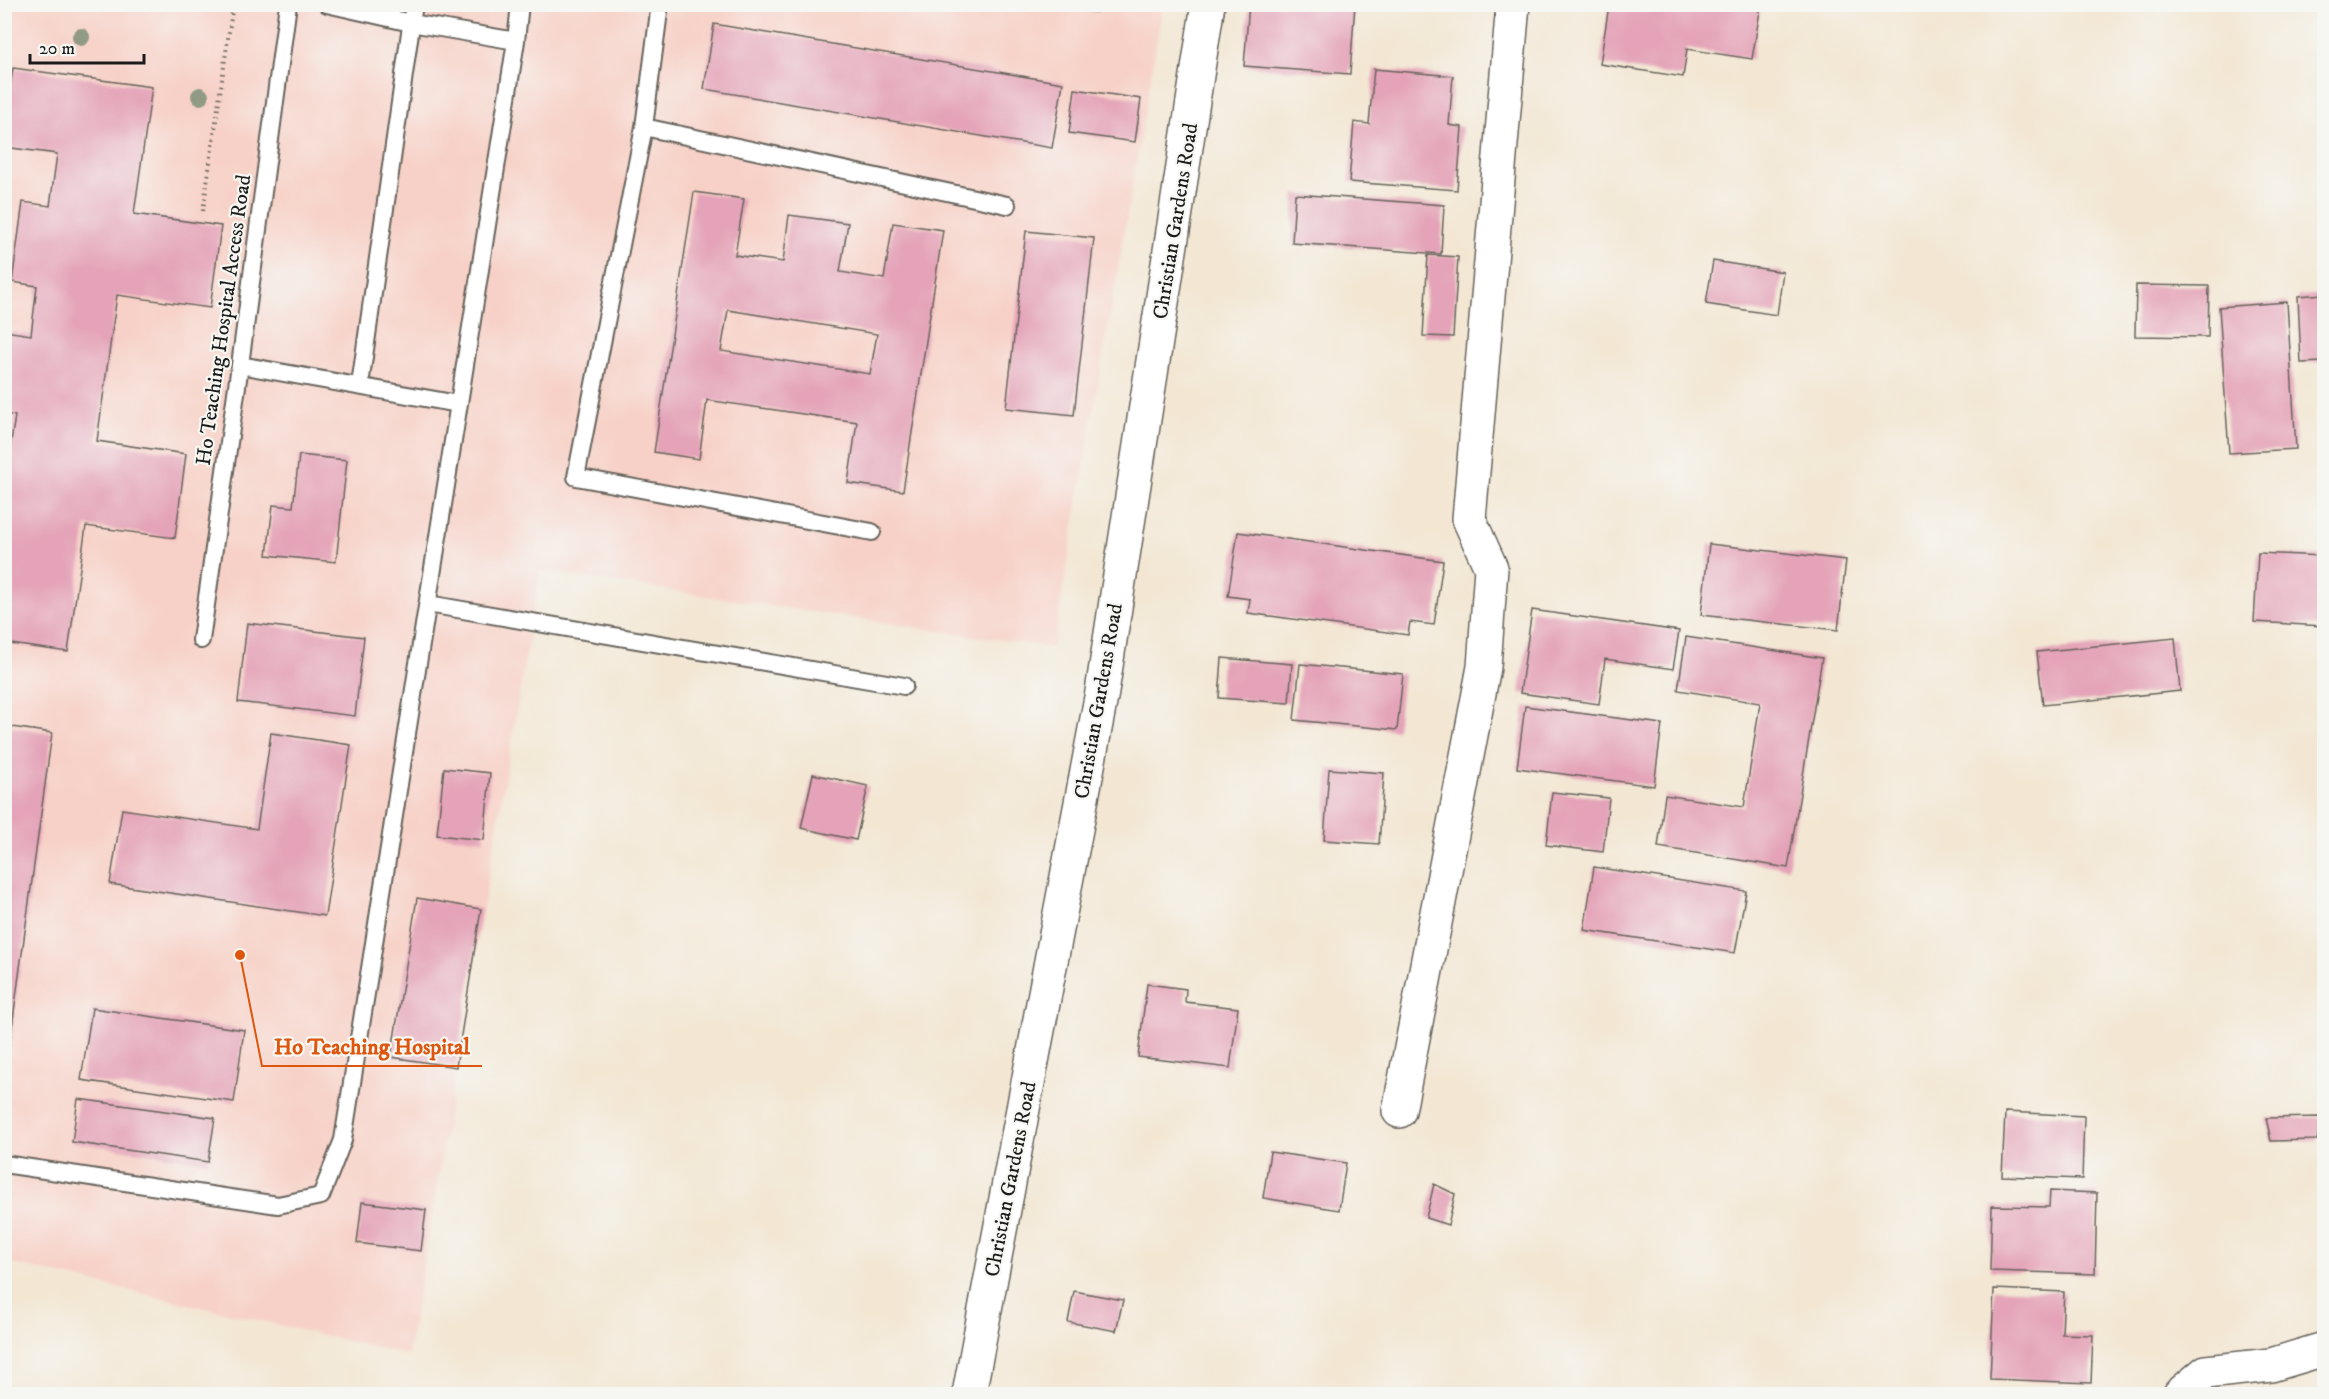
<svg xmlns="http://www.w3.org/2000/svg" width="2329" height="1399" font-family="'IM FELL DW Pica',serif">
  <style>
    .built { fill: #f7d1c7 }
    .building { fill: #e4a3b8; fill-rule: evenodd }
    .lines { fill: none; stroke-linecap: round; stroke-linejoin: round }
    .service-casing { stroke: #67635c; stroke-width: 20 }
    .minor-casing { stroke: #67635c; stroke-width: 36 }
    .path { stroke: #67635c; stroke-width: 4; stroke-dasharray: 1.5 4.5; stroke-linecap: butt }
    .service { stroke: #fff; stroke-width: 16 }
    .minor { stroke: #fff; stroke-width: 33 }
    .tree { fill: #909a85 }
    .labels { text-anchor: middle; stroke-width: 4.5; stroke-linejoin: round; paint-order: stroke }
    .street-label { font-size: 21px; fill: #1c1c1c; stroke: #f6f6f2 }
    .leader { fill: none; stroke: #de560d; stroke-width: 2 }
    .callout-dot { fill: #de560d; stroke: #f6f6f2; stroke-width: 2 }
    .callout-label { font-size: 22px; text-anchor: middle; font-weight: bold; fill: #de560d; stroke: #f6f6f2; stroke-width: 4.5; stroke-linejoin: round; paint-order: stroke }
  </style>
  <rect width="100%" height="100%" fill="#f6f6f2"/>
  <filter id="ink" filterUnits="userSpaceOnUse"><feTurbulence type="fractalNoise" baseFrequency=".0167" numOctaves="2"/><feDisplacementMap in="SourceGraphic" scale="12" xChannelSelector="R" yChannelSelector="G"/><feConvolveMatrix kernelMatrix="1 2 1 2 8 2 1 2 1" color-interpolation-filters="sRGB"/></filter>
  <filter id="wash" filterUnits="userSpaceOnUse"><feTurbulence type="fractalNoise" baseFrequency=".008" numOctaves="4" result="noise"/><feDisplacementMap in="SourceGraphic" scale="24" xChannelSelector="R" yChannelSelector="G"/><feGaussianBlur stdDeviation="1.35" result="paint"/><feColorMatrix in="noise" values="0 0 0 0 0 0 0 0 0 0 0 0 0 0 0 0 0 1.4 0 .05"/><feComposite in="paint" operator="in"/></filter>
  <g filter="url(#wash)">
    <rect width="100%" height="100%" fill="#f3e7d4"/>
    <path class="built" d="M5,5H1163L1053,648L540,571L408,1355L5,1262Z"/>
    <g id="blocks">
      <path class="building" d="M1046,4H1096V12Z
        M1249,4H1355L1350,74L1244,66Z
        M1609,5H1761L1752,59L1687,49L1683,77L1600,64Z
        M714,24L1063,83L1052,148L704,89Z
        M13,68L152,87L134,214L221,226L210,308L117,295L97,441L186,454L175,538L86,526L68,652L4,643V487L15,416L5,414V331L31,335L37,286L12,282L23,202L50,206L57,154L4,147V125Z
        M1374,69L1453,76L1449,125L1462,127L1457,190L1349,182L1354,122L1369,124Z
        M1075,89L1141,99L1135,142L1069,133Z
        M694,192L744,199L735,255L783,262L789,215L848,223L840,272L884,279L893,223L943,230L903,491L848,483L857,422L707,400L699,459L654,452ZM728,310L877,334L870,374L721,351Z
        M1295,194L1444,205L1441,254L1292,243Z
        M1026,231L1094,238L1074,415L1006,408Z
        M1428,255L1458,257L1453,337L1423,336Z
        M1713,261L1783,272L1777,315L1706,304Z
        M2136,285L2209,286L2208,337L2135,336Z
        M2324,294V362L2301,363L2298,296Z
        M2287,302L2296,449L2229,453L2219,307Z
        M299,455L347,460L336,562L267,555L273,505L293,507Z
        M1238,532L1443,561L1434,625L1410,622L1408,635L1248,613L1250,599L1228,596Z
        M1709,544L1846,560L1838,630L1701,615Z
        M2258,553L2324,556V626L2254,622Z
        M1532,610L1679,631L1673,669L1605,659L1599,704L1520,693Z
        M247,623L364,637L355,716L238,702Z
        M1686,637L1822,658L1788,868L1658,847L1665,795L1744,807L1760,703L1678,690Z
        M2175,638L2180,691L2043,705L2037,652Z
        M1222,658L1292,664L1289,703L1219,698Z
        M1300,664L1403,674L1397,730L1294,720Z
        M1525,706L1662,724L1654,786L1517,768Z
        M5,726L52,733L6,1071H5Z
        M271,733L351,745L325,916L110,884L122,809L257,829Z
        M444,768L490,773L484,840L437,835Z
        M1329,769L1384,773L1379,844L1324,840Z
        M813,774L868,786L856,840L801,828Z
        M1552,792L1609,798L1603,852L1546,845Z
        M1594,867L1746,891L1735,953L1584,930Z
        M417,898L481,909L456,1067L391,1057Z
        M1147,984L1186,989L1185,1002L1238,1008L1230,1068L1138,1057Z
        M92,1008L244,1030L234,1102L81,1080Z
        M78,1099L215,1118L208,1162L72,1142Z
        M2005,1112L2084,1116L2082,1179L2002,1176Z
        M2322,1117L2317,1140L2271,1141L2266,1118Z
        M1270,1152L1346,1163L1339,1210L1263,1198Z
        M1434,1184L1455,1194L1448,1225L1426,1218Z
        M2050,1191L2097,1193L2095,1274L1990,1271L1992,1206L2049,1207Z
        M362,1202L426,1210L421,1251L357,1243Z
        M1994,1289L2064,1292L2062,1334L2093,1335L2091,1383L1990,1379Z
        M1074,1291L1123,1300L1116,1331L1068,1322Z"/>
    </g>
  </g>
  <g filter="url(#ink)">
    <use href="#blocks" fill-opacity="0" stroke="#67635c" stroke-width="1.5"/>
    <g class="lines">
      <g class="service-casing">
        <path id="service" d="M327,4L411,23L516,41
          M660,4L644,127L576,477L872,532
          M644,127L1007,205
          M240,365L458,404
          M360,385L414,4
          M428,604L904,686
          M201,640L240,365L288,4
          M4,1164L278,1205L321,1196L343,1140L516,41L520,4"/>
      </g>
      <g class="minor-casing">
        <path id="minor" d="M1399,1111L1484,667L1491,568L1469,519L1513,4
          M969,1394L1102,692L1208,4
          M2180,1394L2206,1372L2271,1365L2324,1349"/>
      </g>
      <path class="path" d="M203,211L233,4"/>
      <use href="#service" class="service"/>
      <use href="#minor" class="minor"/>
    </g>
    <g class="tree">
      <circle cx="81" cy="37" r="9"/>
      <circle cx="200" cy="96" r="9"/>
    </g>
  </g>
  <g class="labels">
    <g class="street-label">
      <text transform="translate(1175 221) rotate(-81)" y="7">Christian Gardens Road</text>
      <text transform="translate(223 320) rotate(-82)" y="7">Ho Teaching Hospital Access Road</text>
      <text transform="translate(1098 701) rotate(-80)" y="7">Christian Gardens Road</text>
      <text transform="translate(1010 1179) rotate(-79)" y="7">Christian Gardens Road</text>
    </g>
  </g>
  <path class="leader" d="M240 955L262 1066H482"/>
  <circle class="callout-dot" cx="240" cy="955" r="6"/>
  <g class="callout-label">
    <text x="372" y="1054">Ho Teaching Hospital</text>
  </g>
  <rect width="2329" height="1399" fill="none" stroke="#f6f6f2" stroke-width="24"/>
  <path d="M30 54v9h114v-9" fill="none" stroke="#1c1c1c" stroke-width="3"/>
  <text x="39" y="54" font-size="18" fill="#1c1c1c" stroke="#f6f6f2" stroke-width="4.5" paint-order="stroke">20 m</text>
</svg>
